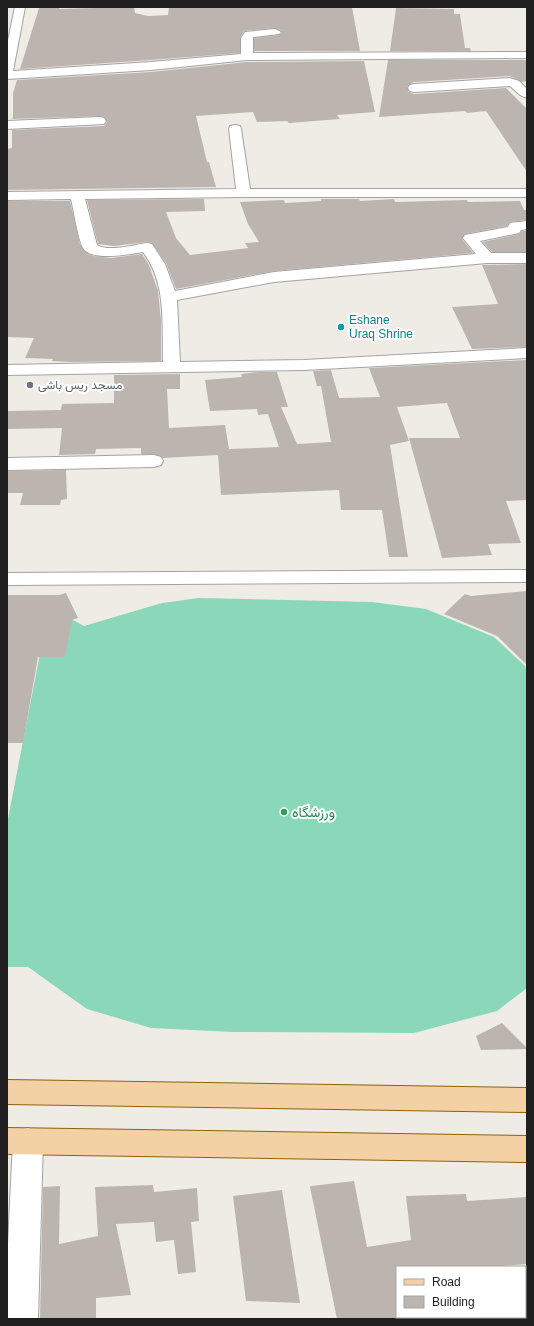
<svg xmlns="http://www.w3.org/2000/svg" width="534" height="1326" font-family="Helvetica,Vazirmatn,sans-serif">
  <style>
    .pitch { fill: #8ad7b9 }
    .building { fill: #bcb5af }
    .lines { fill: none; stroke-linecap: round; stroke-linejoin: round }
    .street-casing { stroke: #a3a3a3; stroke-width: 2 }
    .primary-casing { stroke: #8d610c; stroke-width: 2 }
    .street { fill: #fff; fill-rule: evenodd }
    .primary { fill: #f4d1a5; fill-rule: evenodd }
    .culture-dot { fill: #0f9aa8; stroke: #fff; stroke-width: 1.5 }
    .worship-dot { fill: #6b7280; stroke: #fff; stroke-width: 1.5 }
    .leisure-dot { fill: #2e9e5b; stroke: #fff; stroke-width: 1.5 }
    .labels { text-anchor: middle; stroke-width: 4; stroke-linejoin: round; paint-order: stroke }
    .far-culture-label { font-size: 12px; fill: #0d838f; stroke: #fff; text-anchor: start }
    .far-worship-label { font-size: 12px; fill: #5b616d; stroke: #fff; text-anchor: start }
    .leisure-label { font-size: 14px; fill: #27864d; stroke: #fff; text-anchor: start }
  </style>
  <rect width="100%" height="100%" fill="#efece6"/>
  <path class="pitch" d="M199,598L372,602L426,609L494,637L525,666L527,671V988L497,1011L414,1033L234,1032L151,1028L87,1009L28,967H7V824L49,607L84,626L162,603Z"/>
  <path class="building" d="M59,7V9L134,7L135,13L148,16L168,15L169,7H352L360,51H362H254V38L279,35L282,33V31L275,28L244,31L240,38V53L151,60L20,69L39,8Z
    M396,8L454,9V14H460L465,48H470L471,51H390Z
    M388,60H527V81L522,82L510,76L414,82L410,84L407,87L409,92L414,94L506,88L527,109V172L486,111L467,113L465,111L379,117Z
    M364,61L375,112L337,115L340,119L289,123L287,121L257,122L253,112L196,116L207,162H209L216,187L7,190V149L12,148V130L104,126L107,122L105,117L100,116L11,119L13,118V93L17,80L151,72L247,62Z
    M204,199L205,211L166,212L176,238L190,255L248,248L245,243L259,242L248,224L240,202L284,200L285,203L321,201V199H359L360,201L394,199L395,202L467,200L468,202L520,201L524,210H527V220L510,222L507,226L465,234L462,239L473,253L274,271L176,289L166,263L152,243L147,242L114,246L98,244L87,200Z
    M7,201H70L80,244L87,253L94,256L111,258L142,254L149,265L158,291L161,320V361L70,362L52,361L53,359L25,358L34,338L7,337Z
    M522,231H527V252H492L483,242L519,234Z
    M527,264V347L472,349L452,307L498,304L482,265Z
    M527,360V500L506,501L521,543L488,544L492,555L442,558L409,438H460L447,403L397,407L409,441L390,445L408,557H389L382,510H341L339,490L221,495L218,455L163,458L154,454H141V448L96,449L95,454L59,455L62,428L7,429V411L61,410L62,404L114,403V375L180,374V389H167L169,428L225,425L229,449L279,447L268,414L258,415L257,409L210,411L205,380L242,377L241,374L259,372H277L288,407H281L297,444L331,442L321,386H317L313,371L331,370L339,398L380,397L369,368Z
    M66,470L67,499L61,500L60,505H20L23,493H7V471Z
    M527,591V665L497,636L444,614L465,594L471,596Z
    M66,593L78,618L72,620L65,657H38L23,743H7V595H59Z
    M502,1023L527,1048V1049L481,1050L476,1036Z
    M354,1181L367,1247L411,1240L406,1196L466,1194L467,1201L527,1197V1264L490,1267H397V1319H337L310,1187L311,1186Z
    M153,1185L154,1192L197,1188L199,1221L191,1222L196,1272L178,1274L174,1240L156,1242L154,1222L116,1224L131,1295L96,1298V1319H40L43,1187L60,1186L59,1244L98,1236L95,1187Z
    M282,1190L300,1303L246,1301L233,1196Z"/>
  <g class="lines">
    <g class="street-casing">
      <path id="street" d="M15,7H25L13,71L151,62L241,54V38L245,32L275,29L281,32L279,34L253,37V53L527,52V58L247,60L151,70L7,79V45Z
        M510,78L519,81L527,89V98L520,95L510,86L414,92L410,91L408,88L410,85L414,84Z
        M100,117L104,118L106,121L104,124L7,129V121Z
        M235,125L240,126L241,129L250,189H527V197H244L85,199L97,245C107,252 135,245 147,243L152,244L165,264L175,291L274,272L476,254L463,238L465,235L508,227L510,223L527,221V229L521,230L519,233L480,241L491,253H527V263H487L274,282L177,300L180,362L304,360L527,348V358L304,370L7,375V365L163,362C162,326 167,283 143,252C130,254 92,262 83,248C78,238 74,212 71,199L7,200V192L236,189L229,129L230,126Z
        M154,455L161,457L163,461L161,465L154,467L7,470V458Z
        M527,570V582L7,585V573Z
        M28,1128L39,1132L43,1141L38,1319H7V1264L13,1141L17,1132Z"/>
    </g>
    <g class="primary-casing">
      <path id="primary" d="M7,1080L527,1088V1112L7,1104Z
        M7,1128L527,1136V1162L7,1154Z"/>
    </g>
    <use href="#street" class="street"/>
    <use href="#primary" class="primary"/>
  </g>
  <circle class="culture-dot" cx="341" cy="327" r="4"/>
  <circle class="worship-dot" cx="30" cy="385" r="4"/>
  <circle class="leisure-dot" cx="284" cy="812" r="4"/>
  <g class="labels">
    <g class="far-culture-label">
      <text x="349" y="324">Eshane<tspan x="349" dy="14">Uraq Shrine</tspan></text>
    </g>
    <g class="far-worship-label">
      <text x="38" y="389">مسجد ریس باشی</text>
    </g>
    <g class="leisure-label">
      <text x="292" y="817">ورزشگاه</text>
    </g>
  </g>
  <rect width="534" height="1326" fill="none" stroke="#1f1f1f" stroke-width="16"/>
  <rect x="396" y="1266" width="130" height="52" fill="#ffffff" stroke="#a5a5a5"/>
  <rect x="404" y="1279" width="20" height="6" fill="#f4d1a5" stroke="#a5a5a5"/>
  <text x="432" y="1286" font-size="12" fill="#1f1f1f">Road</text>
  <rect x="404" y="1296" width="20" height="12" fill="#bcb5af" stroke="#a5a5a5"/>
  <text x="432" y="1306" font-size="12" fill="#1f1f1f">Building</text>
</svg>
